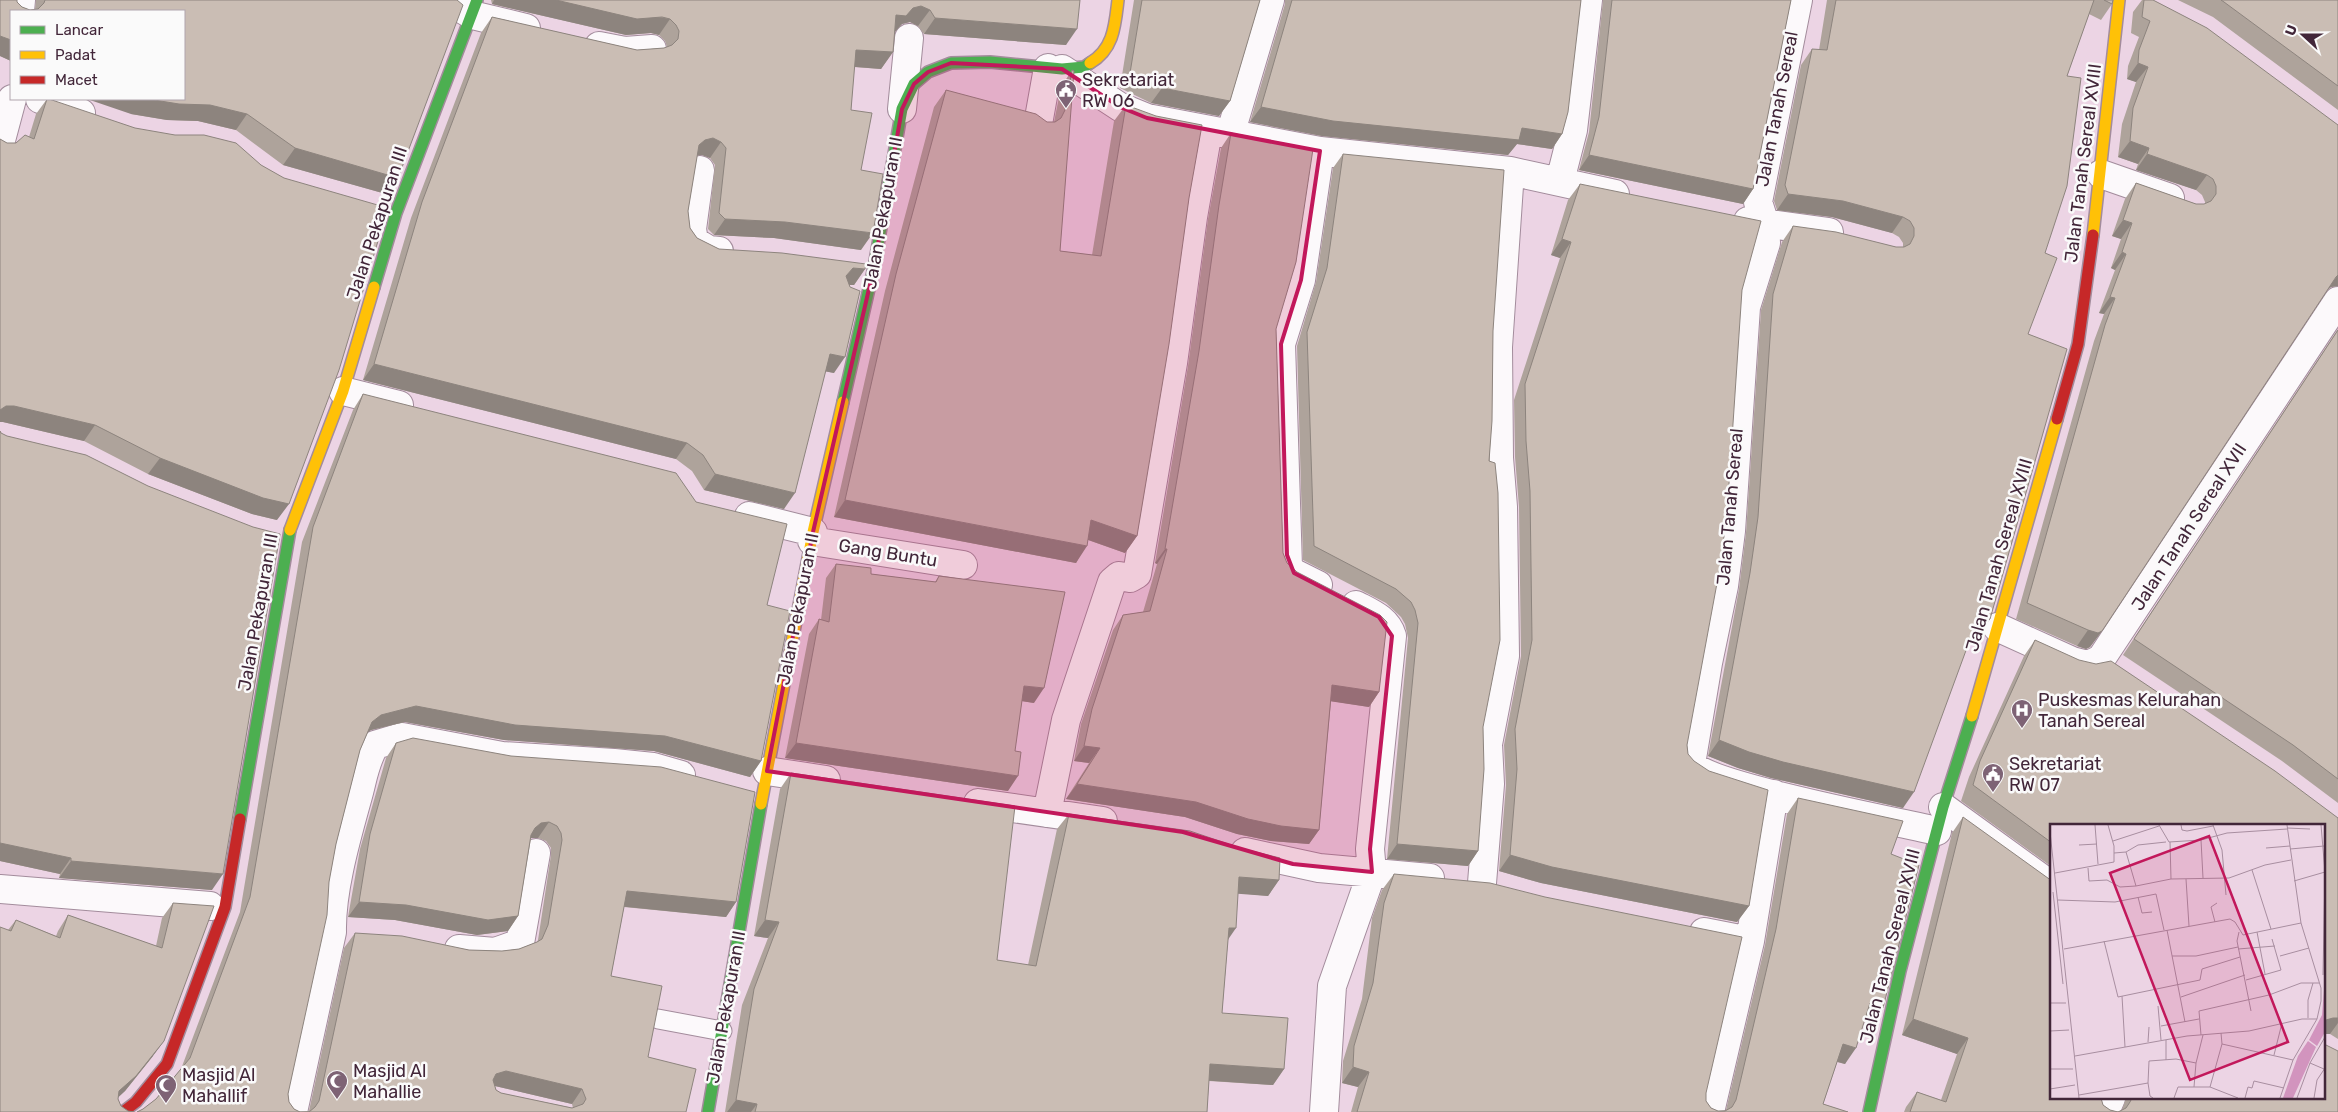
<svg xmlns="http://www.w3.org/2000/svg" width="2338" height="1112" font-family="Rubik,sans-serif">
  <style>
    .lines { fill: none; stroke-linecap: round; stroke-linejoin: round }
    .lane-casing { stroke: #a38c9c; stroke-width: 21 }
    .street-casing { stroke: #a38c9c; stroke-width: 30 }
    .fast-casing { stroke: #a38c9c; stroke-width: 14 }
    .slow-casing { stroke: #a38c9c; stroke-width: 14 }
    .jam-casing { stroke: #a38c9c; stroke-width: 14 }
    .lane { stroke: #fcf9fb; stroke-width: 19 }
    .street { stroke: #fcf9fb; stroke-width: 28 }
    .fast { stroke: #4caf50; stroke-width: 11 }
    .slow { stroke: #ffc107; stroke-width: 11 }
    .jam { stroke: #c62828; stroke-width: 11 }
    .wall { fill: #aea39b; fill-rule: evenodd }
    .shaded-wall { fill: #8d847e }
    .building { fill: #cabdb4; stroke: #8d847e; fill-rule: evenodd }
    .marked { fill: #c2185b; fill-opacity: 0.2; stroke: #c2185b; stroke-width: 4; stroke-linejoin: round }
    .labels { text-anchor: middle; stroke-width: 5; stroke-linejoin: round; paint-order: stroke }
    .poi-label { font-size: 18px; fill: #422639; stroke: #fafafa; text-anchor: start }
    .street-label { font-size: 18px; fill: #422639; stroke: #fafafa }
    .inset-road { fill: none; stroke: #a88ea0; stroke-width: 1 }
    .view { fill: #c2185b; fill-opacity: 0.15; stroke: #c2185b; stroke-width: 2.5 }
    .inset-edge { fill: none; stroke: #422639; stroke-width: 2.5 }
  </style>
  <rect width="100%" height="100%" fill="#ecd4e4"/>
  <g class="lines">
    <g class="lane-casing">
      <path id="lane" d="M658,1019L722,1031"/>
    </g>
    <g class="street-casing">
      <path id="street" d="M447,0L472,15L526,28
        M1798,0L1758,202L1765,224L1766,243L1746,307L1731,531L1724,586L1708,663L1691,764C1713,788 1895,821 1937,831
        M20,11L21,0
        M599,46L625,51L652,49
        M1062,69L1120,107L1147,118L1320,151L1510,171L1615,194
        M40,99L81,113
        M902,109L909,38
        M1038,124L1048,68
        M1230,135L1270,0
        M0,144L12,99
        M700,170L692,229L694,241L709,250L719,251
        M2101,174L2170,198
        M1560,181L1573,130L1588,0
        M1748,221L1829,232
        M343,391L399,405
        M749,516L813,532
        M812,541L963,565
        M1318,585L1294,573L1288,567L1281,344L1301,280L1320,151
        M1997,627L2072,661L2088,665L2101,659L2338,301
        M767,771L826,780
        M978,803L1103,821
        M1943,807L2052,886
        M1047,813L1066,720L1112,582L1119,576L1130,578L1137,574L1173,363L1193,217L1208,131
        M1245,852L1319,868L1430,878
        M1482,883L1490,784L1488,744L1505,656L1503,507L1499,458L1498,347L1510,171
        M0,889L210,906
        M1704,932L1750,941
        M459,949L495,952L520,943L536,853
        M293,1112L332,932C331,890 347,836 358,796C363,778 365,761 375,745L402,737L502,756L614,763L653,767L681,775
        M1324,1112L1332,986L1372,872L1370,849L1392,636C1387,619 1371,613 1356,605
        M1710,1112L1750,941L1774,794
        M2105,1112L2111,1098"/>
    </g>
    <g class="fast-casing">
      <path id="fast" d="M374,287L396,213L477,0
        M843,402L874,267L902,109L914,84L928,72L951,63L990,62L1062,69L1084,67L1090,63
        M240,819L290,530
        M708,1112L761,804
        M1869,1112L1900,971L1943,807L1972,716"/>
    </g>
    <g class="slow-casing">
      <path id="slow" d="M1090,63C1114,49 1115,25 1118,0
        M2093,235L2119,0
        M290,530L343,391L374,287
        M1972,716L2057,419
        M761,804L813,532L843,402"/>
    </g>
    <g class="jam-casing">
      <path id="jam" d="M2057,419L2078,344L2093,235
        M123,1112L136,1102L167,1064L225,907L240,819"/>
    </g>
    <use href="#lane" class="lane"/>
    <use href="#street" class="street"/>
    <use href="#fast" class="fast"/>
    <use href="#slow" class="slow"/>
    <use href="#jam" class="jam"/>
  </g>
  <path class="wall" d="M0,0L17,2L22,7L30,10L35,9L36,0H457L398,178L386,194L283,165L236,130L198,121L167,120L131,114L184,11L11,61L0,56Z
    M491,0H1080L1066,45L924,34L918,26L910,22L902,24L894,32L893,52L881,69L854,67L851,110L861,170V250L774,238L714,235L708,229L715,165L710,158L702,155H697L688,211L690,228L697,238L719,249L865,269L854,285H849L834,373L825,371L784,509L704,490L692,471L676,459L363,380L411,218L481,33L492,17L637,50L664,48L667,47L665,41L659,35L651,33L626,35L492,4Z
    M1134,0H1260L1230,101L1219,116L1151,103L1120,88Z
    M1285,0H1581L1562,134L1552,149L1517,144L1508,155L1322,136L1250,122L1285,4Z
    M1603,0H1791L1753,189L1743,204L1579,170L1589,132Z
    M1827,0H2113L2112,4L2101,20L2089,14L2067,76L2045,253L2028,334L1990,619L1979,635L1972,633L1903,808L1771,778L1738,768L1708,756L1739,589L1746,533L1761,310L1782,242L1793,226L1896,247H1903V243L1899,237L1892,233L1832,217L1777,210L1774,201L1801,65L1812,49L1819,50Z
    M2142,0H2153L2338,125V286L2331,287L2326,291L2102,631L2090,647L2086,649L2077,646L2016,619L2094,341L2104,314L2099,313L2115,270L2111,268L2121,239L2112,236L2125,199L2136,183L2196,204H2205V202L2202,195L2196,190L2136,170L2138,164L2118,157L2122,124L2136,82L2127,79L2128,66L2139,37L2131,33L2133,12Z
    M2178,0H2338V110L2213,17Z
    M1072,70L1060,251L1092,255L1114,121L1126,105L1189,198L1137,536L1125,553L1088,540L1076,563L834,517L885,291L934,107L946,90L1047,122H1054L1061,87Z
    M47,99L277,520L252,514L148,474L84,441L3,422H0V139L7,143H16L29,137L36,114Z
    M1231,133L1276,329L1283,553L1287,563L1379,692L1369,707L1331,701L1319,830L1309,844L1271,841L1237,834L1185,817L1066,799L1089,763L1074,761L1081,724L1113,630L1123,615L1143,612L1157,564L1155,563L1188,366L1208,219L1221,148Z
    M1343,154L1493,331L1483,727L1478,851L1468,866L1387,859L1408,638L1405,624L1401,617L1386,603L1303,560L1297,346L1316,282L1333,168Z
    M1580,184L1742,290L1687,745L1688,754L1749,906L1737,922L1541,883L1499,871L1506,785L1504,745L1521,656L1519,507L1515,457L1514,400L1560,258L1551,255L1568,200Z
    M2338,329V803L2282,761L2123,655Z
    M363,394L767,605L761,761L750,777L654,751L504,740L405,722L371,730L368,732L360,750L336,844L288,1094L289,1102L294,1109L300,1112L309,1111L344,948L355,933L469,950L502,951L519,949L537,942L538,940L551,855V848L546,841L538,838H531L518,916L508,931L477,935L395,920L348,917L360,849L386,758L396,743L736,902L726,917L624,907L611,976L648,1057L686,1112H137L143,1109L156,1099L181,1069L240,912L302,542L353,410ZM495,1086L572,1104L573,1108L501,1093L496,1090Z
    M0,431L212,890L59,878L60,874L0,861Z
    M836,564L871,574L935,582L939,576L1034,703L1022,701L1008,791L785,758L809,634L819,619L821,620L826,578Z
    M2035,640L2338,818V1039L2330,1034L2052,826V867L1961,801L1969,777L2024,656Z
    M791,773L997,960L1028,965L1057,829L1069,814L1279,880L1268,896L1238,893L1228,940L1222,1013L1284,1069L1273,1085L1209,1081L1207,1112H725L742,1005L768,938L754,936L780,789Z
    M1798,798L1891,854L1883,1008L1872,1024L1864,1021L1845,1064L1837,1062L1823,1104L1848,1112H1351L1358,1087L1342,1083L1343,1061L1362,999L1372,918L1382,890L1394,874L1706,1093V1101L1711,1108L1718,1111L1726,1110L1765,945L1787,814Z
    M1963,817L2052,1098L2103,1105L2110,1110L2118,1112L2122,1110L2126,1098H2324L2338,1112H1904L1906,1107L1917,1092L1941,1100L1957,1054L1902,1035L1952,833Z
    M173,903L153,1056L125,1091L118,1097V1099L121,1106L128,1111L0,1112L8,930L16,920L56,936L58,931L68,915L156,946L162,918Z"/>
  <path class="shaded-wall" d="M494,0H556L670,19L659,35L651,33L626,35L492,4Z
    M921,6L930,10L918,26L910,22L902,24L895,32L885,31L896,15L913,8Z
    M935,18L1077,29L1066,45L924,34Z
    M0,36L11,40V61L0,56Z
    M856,50L893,52L881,69L844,66Z
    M2138,63L2148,67L2136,82L2127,79Z
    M1162,88L1230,101L1219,116L1151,103Z
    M87,99H148L210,105L247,114L236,130L198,121L167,120L131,114Z
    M1261,107L1522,128L1562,134L1552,149L1517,144L1508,155L1322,136L1250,122Z
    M713,138L721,142L710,158L702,155L694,156L699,145L705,140Z
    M2130,141L2149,148L2138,164L2118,157Z
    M295,148L398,178L386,194L283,165Z
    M2147,154L2207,175L2196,190L2136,170Z
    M1589,155L1753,189L1743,204L1579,170Z
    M1788,194L1843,201L1903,217L1892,233L1832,217L1777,210Z
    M725,219L785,222L873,233L861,250L774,238L714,235Z
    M2123,220L2132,223L2121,239L2112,236Z
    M1562,239L1571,242L1560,258L1551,255Z
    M2122,252L2126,254L2115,270L2111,268Z
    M853,268L865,269L854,285H842L846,276Z
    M2338,275V286L2331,287L2325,292Z
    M2110,297L2115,298L2104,314L2099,313Z
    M830,354L845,357L834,373L818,370Z
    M374,364L687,443L676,459L363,380Z
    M6,406H14L95,425L84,441L3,422H0V410Z
    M160,458L289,504L277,520L252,514L148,474Z
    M715,474L795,493L784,509L704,490Z
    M845,500L1087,546L1076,563L834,517Z
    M1091,520L1137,536L1125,553L1080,537Z
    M1165,549H1167L1157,564L1155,563Z
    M1979,615L1990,619L1979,635L1967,631Z
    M2088,630L2102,631L2090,647L2086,649L2077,646Z
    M1332,685L1379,692L1369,707L1322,700Z
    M1024,686L1044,688L1034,703L1014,700Z
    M416,706L665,736L761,761L750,777L654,751L504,740L405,722L371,730L362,737L372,722L381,715Z
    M1719,740L1914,792L1903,808L1771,778L1738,768L1708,756Z
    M796,743L1018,776L1008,791L785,758Z
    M1084,746L1100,748L1089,763L1074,761Z
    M1077,784L1196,802L1319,830L1309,844L1271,841L1237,834L1185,817L1066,799Z
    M549,822L538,838H531L524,843L535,828L541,823Z
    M0,843L71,858L60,874L0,861Z
    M1397,844L1478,851L1468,866L1387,859Z
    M1510,855L1749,906L1737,922L1541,883L1499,871Z
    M71,861L223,874L212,890L59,878Z
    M1239,877L1279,880L1268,896L1228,893Z
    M627,891L736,902L726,917L617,906Z
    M359,902L406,905L518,916L508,931L477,935L395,920L348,917Z
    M765,920L779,922L768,938L754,936Z
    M1229,928H1236L1225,944Z
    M1870,1003L1883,1008L1872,1024L1859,1019Z
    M2333,1018H2338V1023L2330,1034H2324V1023L2326,1020Z
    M1913,1019L1968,1038L1957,1054L1902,1035Z
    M164,1041L153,1056L125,1091L108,1107L119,1091Z
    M1843,1044L1856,1048L1845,1064L1831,1060Z
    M1210,1064L1284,1069L1273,1085L1199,1080Z
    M1353,1067L1369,1072L1358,1087L1342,1083Z
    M506,1071L582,1089L572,1104L495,1086L485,1089L496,1074Z
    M736,1100L757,1104L751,1112H727Z"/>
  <path class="building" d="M0,0H17V2L22,7L30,10L38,9L44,3L45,0H457L463,5L398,178L295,148L247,114L210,105L179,104L148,99H184V11H11V40L0,36Z
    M556,0H1080L1077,29L935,18L930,10L921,6L913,8L906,16L896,15L893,52L856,50L851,110L872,113L861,170L883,174L873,233L785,222L725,219L719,213L726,148L721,142L713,138L705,140L699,145L688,211L690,228L697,238L719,249L782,253L866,264L865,269L853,268L846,276L850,287L860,291L845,357L830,354L795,493L715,474L703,455L687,443L374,364L422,202L492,17L637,50L664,48L672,45L678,39L679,31L676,25L670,19L662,17L637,19Z
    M1142,0H1260L1230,101L1162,88L1130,73Z
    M1292,0H1581L1568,112L1562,134L1522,128L1519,140L1333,121L1261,107Z
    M1612,0H1791L1753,189L1589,155L1599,117Z
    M1836,0H2094L2067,76L2081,78L2067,186L2045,253L2057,258L2028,334L2067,349L1990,619L1979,615L1914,792L1783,762L1749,752L1719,740L1750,573L1758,517L1773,294L1793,226L1836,232L1896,247H1904L1910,244L1914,236V228L1910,221L1903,217L1843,201L1788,194L1785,185L1812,49L1827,50Z
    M2104,0H2113L2112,4Z
    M2144,0H2153L2207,28L2338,125V275L2336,277L2102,631L2098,633L2088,630L2027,603L2105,325L2115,298L2110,297L2126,254L2122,252L2132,223L2123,220L2136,183L2196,204H2204L2211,201L2216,194V186L2213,179L2207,175L2147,154L2149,148L2130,141L2133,108L2148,67L2138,63L2139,50L2150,21L2142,17Z
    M2221,0H2338V86L2224,2Z
    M1072,70L1074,71L1060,251L1101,256L1126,105L1156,116L1202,125L1189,198L1169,344L1137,536L1091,520L1087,546L845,500L896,274L946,90L1036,114L1047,122H1055L1061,118L1065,110Z
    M47,99H49L135,128L175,135H204L236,143L261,165L284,178L388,208L339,370L289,504L263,498L160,458L95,425L14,406H6L0,410V139L7,143H16L25,135L34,139Z
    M1231,133L1313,149L1296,262L1276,329L1283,553L1287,563L1297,572L1380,615L1387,622L1379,692L1332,685L1319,830L1281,826L1248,819L1196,802L1077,784L1100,748L1084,746L1092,709L1123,615L1150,611L1167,549H1165L1199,351L1219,205Z
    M1343,154L1504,170L1493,331L1492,421L1489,461L1495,463L1498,493L1500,640L1483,727L1484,769L1478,851L1397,844L1418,623L1415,610L1411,602L1396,589L1314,546L1307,332L1327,268Z
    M1580,184L1761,221L1742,290L1727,513L1720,567L1687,745L1688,754L1694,761L1709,771L1768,790L1749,906L1552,867L1510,855L1517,769L1515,729L1532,640L1530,491L1526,441L1525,384L1571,242L1562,239Z
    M2338,330V779L2293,745L2134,639Z
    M363,394L676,473L696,502L787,524L767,605L790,611L761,761L665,736L515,725L416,706L381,715L372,722L360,750L336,844L329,882L327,915L288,1094L289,1102L294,1109L300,1112H309L315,1107L319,1101L355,933L402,936L469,950L502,951L519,949L537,942L542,939L548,925L562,840L561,833L557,826L549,822L541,823L535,828L531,835L518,916L488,920L406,905L359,902L370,834L396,743L413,738L511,756L661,767L755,792L736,902L627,891L611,976L662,986L648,1057L696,1069L686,1112H137L143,1109L156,1099L190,1058L250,897L313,527ZM506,1071L582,1089L586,1099L583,1104L572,1108L501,1093L496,1090L493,1080L496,1074Z
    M0,431L1,433L7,436L86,455L148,486L253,527L280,534L223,874L71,861V858L0,843Z
    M836,564L871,568V574L936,582L939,576L1065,592L1044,688L1024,686L1015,751L1021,752L1018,776L796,743L819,619L829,622Z
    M2035,640L2079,660L2096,664L2111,661L2275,771L2338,818V1018H2333L2326,1020L2324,1023V826H2052V843L1973,785L1980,761Z
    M791,773L1015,806L997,960L1036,966L1069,814L1190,831L1240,848L1280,858L1279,880L1239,877L1236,928H1229L1222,1013L1288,1018L1284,1069L1210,1064L1207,1112H755L757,1104L736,1100L754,989L779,922L765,920Z
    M1798,798L1903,821L1891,854L1919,865L1883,1008L1870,1003L1856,1048L1843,1044L1823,1104L1848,1112H1357L1369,1072L1353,1067L1354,1046L1373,983L1384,903L1394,874L1490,883L1545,897L1742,937L1706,1093V1101L1711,1108L1718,1111H1725L1732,1107L1736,1100L1776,929Z
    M1963,817L2052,881V1098H2101L2103,1105L2110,1110L2118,1112L2126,1108L2130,1102L2132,1098H2324V1044L2338,1051V1112H1910L1917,1092L1946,1102L1968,1038L1913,1019Z
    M173,903L214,906L164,1041L136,1076L119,1091L118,1099L121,1106L128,1111L134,1112H0V927L11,931L16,920L60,938L68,915L162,948Z"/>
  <path class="marked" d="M951,63L1062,69L1120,107L1147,118L1320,151L1301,280L1281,344L1287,555L1294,573L1379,617L1392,636L1370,849L1372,872L1293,864L1183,832L767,771L813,532L874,267L902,109L914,84L928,72Z"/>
  <defs>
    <g id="civic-pin" transform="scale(1.125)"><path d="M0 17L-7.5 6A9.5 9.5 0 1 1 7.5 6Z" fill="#7e6375" stroke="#fafafa"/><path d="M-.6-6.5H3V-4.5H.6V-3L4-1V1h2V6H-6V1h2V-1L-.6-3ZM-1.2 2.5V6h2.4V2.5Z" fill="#fff"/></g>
    <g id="hospital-pin" transform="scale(1.125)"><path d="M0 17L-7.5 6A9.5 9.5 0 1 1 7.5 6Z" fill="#7e6375" stroke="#fafafa"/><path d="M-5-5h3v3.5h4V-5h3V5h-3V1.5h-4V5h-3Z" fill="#fff"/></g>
    <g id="mosque-pin" transform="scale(1.125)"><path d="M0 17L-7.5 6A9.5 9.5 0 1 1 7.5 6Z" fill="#7e6375" stroke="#fafafa"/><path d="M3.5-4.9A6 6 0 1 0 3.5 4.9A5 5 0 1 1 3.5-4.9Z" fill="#fff"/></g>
  </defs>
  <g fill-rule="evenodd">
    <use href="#civic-pin" x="1066" y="90"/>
    <use href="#hospital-pin" x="2022" y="710"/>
    <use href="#civic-pin" x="1993" y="774"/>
    <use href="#mosque-pin" x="337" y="1081"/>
    <use href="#mosque-pin" x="166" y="1085"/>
  </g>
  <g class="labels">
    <g class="poi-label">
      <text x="1082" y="86">Sekretariat<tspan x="1082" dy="21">RW 06</tspan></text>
      <text x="2038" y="706">Puskesmas Kelurahan<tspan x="2038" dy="21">Tanah Sereal</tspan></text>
      <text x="2009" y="770">Sekretariat<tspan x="2009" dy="21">RW 07</tspan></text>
      <text x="353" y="1077">Masjid Al<tspan x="353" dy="21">Mahallie</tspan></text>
      <text x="182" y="1081">Masjid Al<tspan x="182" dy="21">Mahallif</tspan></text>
    </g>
    <g class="street-label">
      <text transform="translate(1777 109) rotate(-79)" y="6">Jalan Tanah Sereal</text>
      <text transform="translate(2083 163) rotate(-83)" y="6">Jalan Tanah Sereal XVIII</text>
      <text transform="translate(883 213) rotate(-80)" y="6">Jalan Pekapuran II</text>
      <text transform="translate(377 223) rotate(-72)" y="6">Jalan Pekapuran III</text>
      <text transform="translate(1730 507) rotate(-85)" y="6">Jalan Tanah Sereal</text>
      <text transform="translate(2189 527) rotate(-57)" y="6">Jalan Tanah Sereal XVII</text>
      <text transform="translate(888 553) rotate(9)" y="6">Gang Buntu</text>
      <text transform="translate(1999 555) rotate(-74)" y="6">Jalan Tanah Sereal XVIII</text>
      <text transform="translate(798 609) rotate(-79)" y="6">Jalan Pekapuran II</text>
      <text transform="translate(258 612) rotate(-80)" y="6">Jalan Pekapuran III</text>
      <text transform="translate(1890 946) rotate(-76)" y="6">Jalan Tanah Sereal XVIII</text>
      <text transform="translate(726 1007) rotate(-80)" y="6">Jalan Pekapuran II</text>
    </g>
  </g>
  <g transform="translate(2050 824)">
    <rect width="275" height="275" fill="#ecd4e4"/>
    <path d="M275,154V208L267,222L259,216L272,191ZM258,217L266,223L243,274H233L248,232Z" fill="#d294be"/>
    <path class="inset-road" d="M45,1L48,40M109,1L119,18L151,16L177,9L237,5M131,1L132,6L137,7L163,2M163,1L172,26L176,71M271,1L275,48L273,151M237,4L260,5M0,8L29,274M151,16L153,54M63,17L109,2M120,18L121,55M29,21L47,20M216,24L240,22M240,25L274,22M76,28L86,62M64,29L76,28L88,21L116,18M38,44L39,57L57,56L70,63L86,62L121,55L179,54L215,41L241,36M202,46L221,105M5,49L64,38V22L58,1M136,55L139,102M244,57L275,48M3,68L13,160M88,73L92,89L102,88M8,76L65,78L106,70L114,106M165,98L161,83L167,79M117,106L135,198M189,108L187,117L201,187M207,108L215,150M54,117L68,173L150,156L152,145L190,133M14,125L180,95L185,98L193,111L251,99M188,125L225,122M122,132H146L188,123M230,132L259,124M196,156L231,146L222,115M72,172L75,223M131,173L195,151M0,179H16M108,182L111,216M258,194V176L263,159M111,202L149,195M0,207L19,206M151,211L149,187L219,171L251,159H269M153,211L146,239L144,263H160L188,274M116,216V236M98,218L99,203M172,220L243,236M224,231L232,199M25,232L137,212L199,207L252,195H267M260,239L274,245M0,245H23M98,259L100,272L103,274M160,263L172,220L171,209M0,265L25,261M29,271L98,259L99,237L126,235L146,239M124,274L128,263H144M195,274L198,263L202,264L204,257L234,264M230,274L243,236L267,195L271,177V164L251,99L237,1M247,274L260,239L275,213M264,274L267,256L275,244"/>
    <path class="view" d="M159,12L238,218L140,256L60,49Z"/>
    <rect width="275" height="275" class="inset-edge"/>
  </g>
  <rect x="10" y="10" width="175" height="90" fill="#fafafa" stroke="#b0a5ad"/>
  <rect x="20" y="26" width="25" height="8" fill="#4caf50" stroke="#b0a5ad"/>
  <text x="55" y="35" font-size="15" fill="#422639">Lancar</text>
  <rect x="20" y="51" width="25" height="8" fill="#ffc107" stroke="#b0a5ad"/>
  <text x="55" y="60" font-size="15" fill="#422639">Padat</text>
  <rect x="20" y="76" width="25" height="8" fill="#c62828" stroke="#b0a5ad"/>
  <text x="55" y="85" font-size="15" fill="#422639">Macet</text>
  <g transform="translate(2303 35) rotate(291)" stroke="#fafafa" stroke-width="4" paint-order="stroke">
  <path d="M0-4L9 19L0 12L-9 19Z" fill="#422639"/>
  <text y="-8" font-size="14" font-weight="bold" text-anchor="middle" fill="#422639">U</text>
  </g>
</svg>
